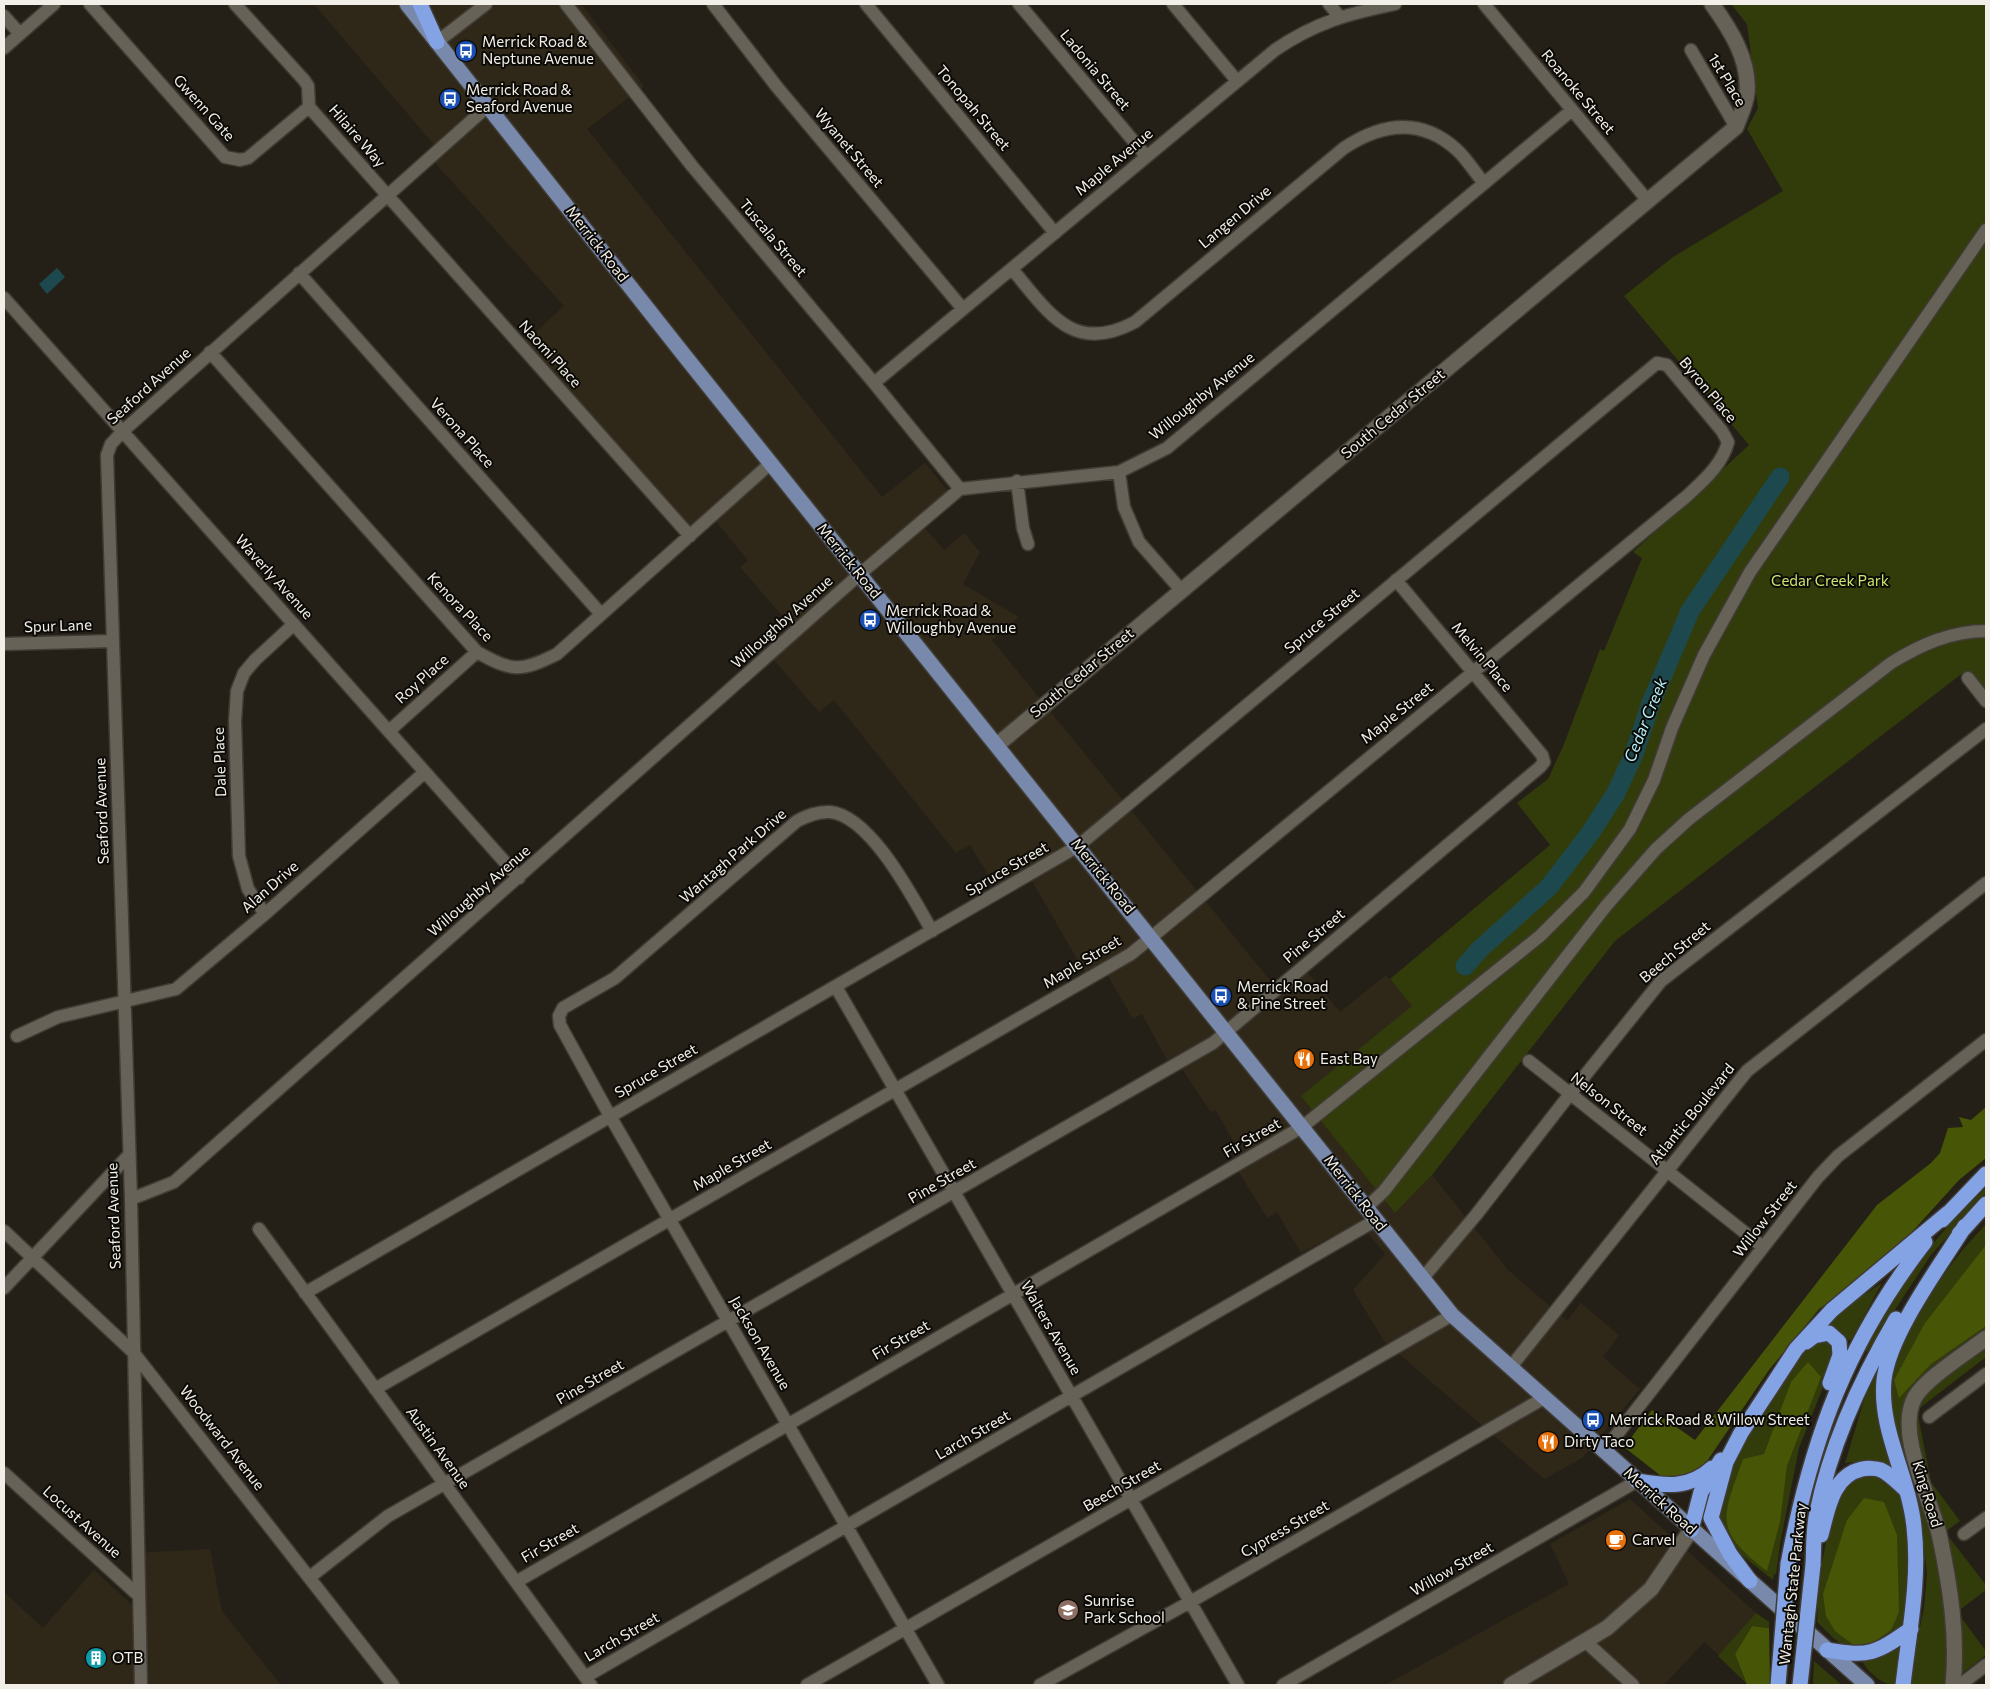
<svg xmlns="http://www.w3.org/2000/svg" width="1990" height="1689" font-family="Commissioner,sans-serif">
  <style>
    .built { fill: #2f2819 }
    .green { fill: #323b0a }
    .forest { fill: #475506 }
    .water { fill: #1d494e }
    .lines { fill: none; stroke-linecap: round; stroke-linejoin: round }
    .river { stroke: #1d494e; stroke-width: 19 }
    .street-casing { stroke: #403c35; stroke-width: 15 }
    .secondary-casing { stroke: #403c35; stroke-width: 18 }
    .primary-casing { stroke: #403c35; stroke-width: 18 }
    .highway-casing { stroke: #403c35; stroke-width: 18 }
    .street { stroke: #676257; stroke-width: 12 }
    .secondary { stroke: #676257; stroke-width: 15 }
    .primary { stroke: #7889ac; stroke-width: 15 }
    .highway { stroke: #84a3e5; stroke-width: 15 }
    .highway-bridge-casing { stroke: #403c35; stroke-width: 18; stroke-linecap: butt }
    .highway-bridge { stroke: #84a3e5; stroke-width: 15 }
    .labels { text-anchor: middle; stroke-width: 4; stroke-linejoin: round; paint-order: stroke }
    .poi-label { font-size: 15px; fill: #f2efe8; stroke: #0c0a06; text-anchor: start }
    .street-label { font-size: 15px; fill: #f2efe8; stroke: #0c0a06 }
    .park-label { font-size: 15px; fill: #cbe76d; stroke: #0c0a06 }
    .water-label { font-size: 16px; font-style: italic; fill: #b5f1f9; stroke: #0c0a06 }
  </style>
  <rect width="100%" height="100%" fill="#242017"/>
  <path class="built" d="M314,4H581L644,86L587,129L882,497L925,463L949,492L917,519L944,550L964,533L980,552L963,584L1019,617L992,640L1273,984L1300,963L1340,1012L1386,975L1413,1006L1302,1096L1395,1213L1432,1175L1508,1270L1567,1321L1581,1303L1619,1335L1603,1357L1640,1389L1582,1458L1544,1479L1384,1341L1353,1290L1385,1254L1359,1222L1301,1253L1277,1212L1267,1218L1232,1161L1241,1155L1216,1110L1211,1112L1175,1059L1168,1062L1142,1014L1133,1019L1101,964L1085,973L1027,872L997,888L970,845L956,853L834,700L819,712L765,650L791,626L740,567L748,560L707,511L688,529L525,342L564,306L427,154L435,146Z
    M1630,1499L1756,1613L1720,1656L1704,1642L1664,1685H1385L1569,1584L1550,1544Z
    M210,1549L222,1611L281,1685H4V1592L43,1628L94,1570L133,1606L132,1553Z"/>
  <path class="green" d="M1731,4H1986V701L1964,672L1615,941L1432,1175L1395,1213L1301,1096L1412,1006L1390,979L1550,845L1517,803L1548,779L1564,744L1600,649L1604,651L1642,558L1633,552L1749,445L1624,296L1673,257L1783,191L1747,129L1758,108L1747,24Z
    M1986,1187V1193L1931,1255L1867,1352L1864,1350C1896,1291 1936,1232 1986,1187Z
    M1986,1224V1357L1917,1410L1931,1482L1960,1521L1945,1532L1986,1585V1590L1957,1612L1986,1651V1655L1947,1685H1908L1924,1608L1927,1574L1920,1513L1896,1441L1887,1387L1906,1329L1925,1299L1964,1248Z
    M1882,1283L1851,1340H1848L1827,1322L1842,1309Z
    M1819,1339L1833,1342L1835,1357L1799,1448L1780,1544L1776,1575L1774,1573L1773,1580L1735,1550L1717,1517C1721,1500 1725,1482 1732,1465C1741,1440 1798,1350 1819,1339Z
    M1884,1358L1898,1476L1875,1463L1865,1461L1845,1463L1865,1397Z
    M1863,1474C1870,1474 1879,1474 1885,1478C1917,1501 1914,1585 1905,1618C1900,1639 1871,1655 1850,1648C1838,1645 1826,1630 1817,1622L1818,1609L1816,1607L1822,1563L1835,1497L1841,1488Z
    M1756,1613L1769,1622V1628L1752,1626L1735,1654L1746,1683L1718,1656Z
    M1901,1643L1897,1681L1895,1685C1882,1685 1868,1672 1862,1661C1878,1659 1889,1653 1901,1643Z
    M1814,1661L1842,1685H1813Z"/>
  <path class="forest" d="M1986,1107V1158L1959,1180L1902,1243L1858,1283L1819,1309L1769,1370L1701,1470L1681,1478L1661,1476L1624,1447L1652,1410L1695,1440L1877,1205L1931,1163L1940,1153L1948,1128L1963,1127L1959,1117L1971,1120Z
    M1986,1245V1326L1931,1364L1899,1398L1894,1380L1925,1323Z
    M1808,1362L1821,1377L1787,1466L1780,1522L1767,1571C1713,1530 1722,1519 1743,1459L1764,1454L1791,1382Z
    M1864,1498L1884,1502L1897,1535L1899,1612L1891,1630L1868,1646H1855L1835,1631L1826,1616L1823,1594L1847,1520Z
    M1752,1626L1769,1628L1770,1685H1747L1735,1654Z"/>
  <path class="water" d="M57,268L65,277L47,294L39,284Z"/>
  <g class="lines">
    <path class="river" d="M1465,966L1480,949L1549,887L1591,832L1616,793L1634,754L1651,703L1690,611L1780,477"/>
    <g class="street-casing">
      <path id="street" d="M90,4L225,157L240,160L248,158L309,107
        M235,4L304,80L308,86L309,107L690,536
        M566,4L692,166L874,383L960,489
        M713,4L777,87L963,309
        M866,4L1055,233
        M1019,4L1146,156
        M1173,4L1237,81
        M1329,4L1339,16
        M1484,4L1648,201
        M4,16L20,34
        M437,42L486,4
        M4,48L54,4
        M1691,50L1736,127
        M1012,269C1049,313 1073,355 1135,322L1344,148C1382,123 1421,117 1457,150C1467,159 1475,173 1484,183
        M299,273L601,614
        M4,298L519,878
        M210,352L477,652C512,672 521,672 557,654L771,463
        M874,383L1275,50C1316,22 1348,14 1395,4
        M1119,472L1124,507L1139,542L1181,590
        M1017,481L1023,528L1028,544
        M4,644L113,641
        M1968,678L1986,701
        M389,731L477,652
        M265,914L248,889L239,856L235,721L237,691L244,673L255,660L294,624
        M932,931C913,898 871,816 830,812C818,811 807,816 797,821L615,978L563,1008L559,1016L560,1025L610,1116L938,1685
        M836,987L1238,1685
        M17,1036L58,1017L176,989L265,914L425,772
        M1529,1061L1763,1247
        M131,1199L174,1182L860,574L960,489L1119,472L1167,448L1572,110
        M1366,1208L1384,1191L1606,906L1656,849L1689,819L1891,663C1920,645 1951,631 1986,631
        M259,1229L591,1685
        M4,1231L133,1352L393,1685
        M1422,1279L1476,1215L1570,1094L1661,981L1986,729
        M4,1288L129,1155
        M305,1293L1078,846L1657,363L1667,365L1722,431L1728,442C1722,465 1704,480 1687,496L1131,954L375,1389
        M1510,1368L1747,1071L1986,883
        M1929,1417L1986,1374
        M1604,1451L1818,1177L1838,1156L1986,1040
        M4,1473L138,1595
        M1964,1534L1986,1518
        M310,1577L388,1516L1213,1043L1540,767L1544,762L1542,755L1396,580
        M516,1582L1302,1127L1540,936L1584,892L1630,829L1654,780L1672,728L1704,655L1750,572L1986,230
        M1586,1642L1633,1685
        M585,1677L1376,1220
        M141,1685L131,1199L107,455L111,444L123,431L488,106
        M807,1685L1452,1315
        M1040,1685L1190,1602L1544,1398
        M1283,1685L1637,1481
        M1960,1685L1986,1665"/>
    </g>
    <g class="secondary-casing">
      <path id="secondary" d="M997,745L1736,127C1740,116 1746,104 1747,93C1750,60 1730,29 1712,4
        M1511,1685L1607,1628L1651,1589L1691,1530
        M1953,1685C1958,1636 1950,1586 1940,1538C1932,1500 1896,1436 1914,1399C1923,1380 1968,1352 1986,1338"/>
    </g>
    <g class="primary-casing">
      <path id="primary" d="M407,4L684,355L1452,1315L1867,1685"/>
    </g>
    <g class="highway-casing">
      <path id="highway" d="M420,4L437,42
        M1942,1220L1986,1174
        M1959,1234L1986,1204
        M1806,1342L1814,1336L1829,1333L1839,1342L1840,1355L1830,1383
        M1637,1481C1666,1486 1689,1489 1712,1468
        M1691,1530L1701,1492L1721,1460
        M1821,1535C1828,1509 1832,1476 1862,1469C1867,1468 1876,1468 1881,1470C1890,1474 1899,1484 1906,1490
        M1788,1564C1811,1440 1847,1342 1925,1242
        M1813,1565C1814,1548 1813,1529 1817,1512C1831,1443 1861,1379 1896,1319
        M1750,1581L1730,1554L1711,1518L1726,1462L1741,1433L1796,1349L1832,1310L1948,1213
        M1827,1650C1870,1657 1875,1654 1911,1629
        M1903,1685C1909,1632 1920,1580 1914,1527C1909,1477 1879,1430 1884,1380C1889,1334 1940,1266 1965,1226"/>
    </g>
    <use href="#street" class="street"/>
    <use href="#secondary" class="secondary"/>
    <use href="#primary" class="primary"/>
    <use href="#highway" class="highway"/>
    <g class="highway-bridge-casing">
      <path id="highway-bridge" d="M1778,1685L1788,1564
        M1800,1685L1813,1565"/>
    </g>
    <use href="#highway-bridge" class="highway-bridge"/>
  </g>
  <defs>
    <g id="bus-disc" transform="scale(1.125)"><circle r="9.5" fill="#1a4fb4" stroke="#0c0a06"/><path d="M-5-6H5V4H4V6H2V4H-2V6H-4V4H-5ZM-3.5-4V0h7V-4ZM-3.5 1.2v1.5H-2V1.2ZM2 1.2v1.5H3.5V1.2Z" fill="#fff"/></g>
    <g id="restaurant-disc" transform="scale(1.125)"><circle r="9.5" fill="#e8710a" stroke="#0c0a06"/><path d="M-5-6h1v4h1v-4h1v4h1v-4h1v5L-1.5 .5V6h-2V.5L-5-1ZM5-6V6H3V1.5H1.5Q1.5-4 5-6Z" fill="#fff"/></g>
    <g id="cafe-disc" transform="scale(1.125)"><circle r="9.5" fill="#e8710a" stroke="#0c0a06"/><path d="M-5.5-4.5H6V0H3Q3 3.5 0 3.5H-2.5Q-5.5 3.5-5.5 0ZM3-3.2v2h1.7v-2ZM-6 4.5H4V6H-6Z" fill="#fff"/></g>
    <g id="school-disc" transform="scale(1.125)"><circle r="9.5" fill="#8d6e63" stroke="#0c0a06"/><path d="M0-5L7-2L0 1L-7-2ZM-4 1L0 2.5L4 1V4Q0 6-4 4Z" fill="#fff"/></g>
    <g id="building-disc" transform="scale(1.125)"><circle r="9.5" fill="#0f9aa8" stroke="#0c0a06"/><path d="M-4-6H4V6H1V3H-1V6H-4ZM-2.5-4.3h1.7v1.8h-1.7ZM.8-4.3h1.7v1.8H.8ZM-2.5-1h1.7V.8h-1.7ZM.8-1h1.7V.8H.8Z" fill="#fff"/></g>
  </defs>
  <g fill-rule="evenodd">
    <use href="#bus-disc" x="466" y="51"/>
    <use href="#bus-disc" x="450" y="99"/>
    <use href="#bus-disc" x="870" y="620"/>
    <use href="#bus-disc" x="1221" y="996"/>
    <use href="#restaurant-disc" x="1304" y="1059"/>
    <use href="#bus-disc" x="1593" y="1420"/>
    <use href="#restaurant-disc" x="1548" y="1442"/>
    <use href="#cafe-disc" x="1616" y="1540"/>
    <use href="#school-disc" x="1068" y="1610"/>
    <use href="#building-disc" x="96" y="1658"/>
  </g>
  <g class="labels">
    <g class="poi-label">
      <text x="482" y="47">Merrick Road &amp;<tspan x="482" dy="17">Neptune Avenue</tspan></text>
      <text x="466" y="95">Merrick Road &amp;<tspan x="466" dy="17">Seaford Avenue</tspan></text>
      <text x="886" y="616">Merrick Road &amp;<tspan x="886" dy="17">Willoughby Avenue</tspan></text>
      <text x="1237" y="992">Merrick Road<tspan x="1237" dy="17">&amp; Pine Street</tspan></text>
      <text x="1320" y="1064">East Bay</text>
      <text x="1609" y="1425">Merrick Road &amp; Willow Street</text>
      <text x="1564" y="1447">Dirty Taco</text>
      <text x="1632" y="1545">Carvel</text>
      <text x="1084" y="1606">Sunrise<tspan x="1084" dy="17">Park School</tspan></text>
      <text x="112" y="1663">OTB</text>
    </g>
    <g class="street-label">
      <text transform="translate(1095 70) rotate(50)" y="5">Ladonia Street</text>
      <text transform="translate(1727 80) rotate(59)" y="5">1st Place</text>
      <text transform="translate(1578 92) rotate(50)" y="5">Roanoke Street</text>
      <text transform="translate(204 108) rotate(48)" y="5">Gwenn Gate</text>
      <text transform="translate(973 108) rotate(50)" y="5">Tonopah Street</text>
      <text transform="translate(357 136) rotate(49)" y="5">Hilaire Way</text>
      <text transform="translate(849 148) rotate(50)" y="5">Wyanet Street</text>
      <text transform="translate(1114 162) rotate(-40)" y="5">Maple Avenue</text>
      <text transform="translate(1235 217) rotate(-40)" y="5">Langen Drive</text>
      <text transform="translate(773 238) rotate(50)" y="5">Tuscala Street</text>
      <text transform="translate(597 244) rotate(52)" y="5">Merrick Road</text>
      <text transform="translate(550 354) rotate(48)" y="5">Naomi Place</text>
      <text transform="translate(149 386) rotate(-42)" y="5">Seaford Avenue</text>
      <text transform="translate(1708 390) rotate(50)" y="5">Byron Place</text>
      <text transform="translate(1202 396) rotate(-39)" y="5">Willoughby Avenue</text>
      <text transform="translate(1393 414) rotate(-40)" y="5">South Cedar Street</text>
      <text transform="translate(462 433) rotate(48)" y="5">Verona Place</text>
      <text transform="translate(849 561) rotate(51)" y="5">Merrick Road</text>
      <text transform="translate(274 577) rotate(48)" y="5">Waverly Avenue</text>
      <text transform="translate(460 607) rotate(47)" y="5">Kenora Place</text>
      <text transform="translate(1322 621) rotate(-40)" y="5">Spruce Street</text>
      <text transform="translate(782 622) rotate(-42)" y="5">Willoughby Avenue</text>
      <text transform="translate(58 626) rotate(-2)" y="5">Spur Lane</text>
      <text transform="translate(1482 657) rotate(50)" y="5">Melvin Place</text>
      <text transform="translate(1082 673) rotate(-40)" y="5">South Cedar Street</text>
      <text transform="translate(422 679) rotate(-42)" y="5">Roy Place</text>
      <text transform="translate(1397 713) rotate(-39)" y="5">Maple Street</text>
      <text transform="translate(220 762) rotate(-92)" y="5">Dale Place</text>
      <text transform="translate(102 811) rotate(-92)" y="5">Seaford Avenue</text>
      <text transform="translate(733 856) rotate(-41)" y="5">Wantagh Park Drive</text>
      <text transform="translate(1007 869) rotate(-30)" y="5">Spruce Street</text>
      <text transform="translate(1103 876) rotate(51)" y="5">Merrick Road</text>
      <text transform="translate(270 887) rotate(-41)" y="5">Alan Drive</text>
      <text transform="translate(479 891) rotate(-41)" y="5">Willoughby Avenue</text>
      <text transform="translate(1314 936) rotate(-40)" y="5">Pine Street</text>
      <text transform="translate(1675 952) rotate(-40)" y="5">Beech Street</text>
      <text transform="translate(1082 962) rotate(-31)" y="5">Maple Street</text>
      <text transform="translate(656 1071) rotate(-30)" y="5">Spruce Street</text>
      <text transform="translate(1609 1104) rotate(38)" y="5">Nelson Street</text>
      <text transform="translate(1692 1114) rotate(-51)" y="5">Atlantic Boulevard</text>
      <text transform="translate(1252 1138) rotate(-30)" y="5">Fir Street</text>
      <text transform="translate(732 1165) rotate(-30)" y="5">Maple Street</text>
      <text transform="translate(942 1181) rotate(-30)" y="5">Pine Street</text>
      <text transform="translate(1355 1193) rotate(52)" y="5">Merrick Road</text>
      <text transform="translate(114 1216) rotate(-92)" y="5">Seaford Avenue</text>
      <text transform="translate(1765 1219) rotate(-52)" y="5">Willow Street</text>
      <text transform="translate(1051 1328) rotate(60)" y="5">Walters Avenue</text>
      <text transform="translate(901 1340) rotate(-30)" y="5">Fir Street</text>
      <text transform="translate(760 1343) rotate(60)" y="5">Jackson Avenue</text>
      <text transform="translate(590 1382) rotate(-30)" y="5">Pine Street</text>
      <text transform="translate(973 1435) rotate(-30)" y="5">Larch Street</text>
      <text transform="translate(222 1438) rotate(52)" y="5">Woodward Avenue</text>
      <text transform="translate(438 1448) rotate(54)" y="5">Austin Avenue</text>
      <text transform="translate(1122 1486) rotate(-30)" y="5">Beech Street</text>
      <text transform="translate(1927 1494) rotate(73)" y="5">King Road</text>
      <text transform="translate(1660 1501) rotate(42)" y="5">Merrick Road</text>
      <text transform="translate(82 1522) rotate(42)" y="5">Locust Avenue</text>
      <text transform="translate(1285 1529) rotate(-30)" y="5">Cypress Street</text>
      <text transform="translate(550 1543) rotate(-30)" y="5">Fir Street</text>
      <text transform="translate(1452 1569) rotate(-30)" y="5">Willow Street</text>
      <text transform="translate(1793 1584) rotate(-84)" y="5">Wantagh State Parkway</text>
      <text transform="translate(622 1637) rotate(-30)" y="5">Larch Street</text>
    </g>
    <g class="park-label">
      <text x="1830" y="586">Cedar Creek Park</text>
    </g>
    <g class="water-label">
      <text transform="translate(1645 720) rotate(-68)" y="6">Cedar Creek</text>
    </g>
  </g>
  <rect width="1990" height="1689" fill="none" stroke="#f2efe8" stroke-width="10"/>
</svg>
